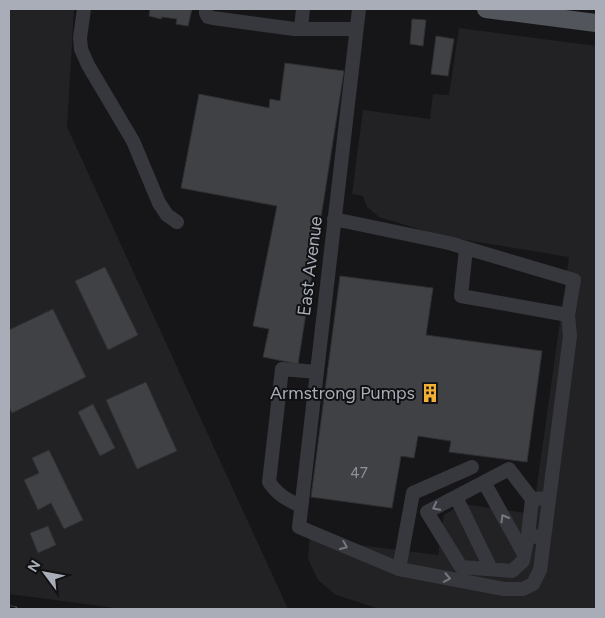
<svg xmlns="http://www.w3.org/2000/svg" width="605" height="618" font-family="Figtree,sans-serif">
  <style>
    .built { fill: #222225 }
    .building { fill: #404145; stroke: #303034 }
    .lines { fill: none; stroke-linecap: round; stroke-linejoin: round }
    .minor { stroke: #37383d; stroke-width: 14 }
    .major { stroke: #53555c; stroke-width: 18 }
    .rail-casing { stroke: #4a4c52; stroke-width: 5.5 }
    .rail { stroke: #111113; stroke-width: 4; stroke-dasharray: 11; stroke-linecap: butt }
    .oneway { stroke: #757881 }
    .labels { text-anchor: middle; stroke-width: 4; stroke-linejoin: round; paint-order: stroke }
    .number-label { font-size: 15px; fill: #8e929b }
    .street-label { font-size: 18px; fill: #a8adb8; stroke: #111113 }
    .poi-label { font-size: 18px; fill: #a8adb8; stroke: #111113; text-anchor: end }
  </style>
  <rect width="100%" height="100%" fill="#161618"/>
  <path class="built" d="M9,9H74L67,127L288,609H123L9,594Z
    M459,28L596,46V609H380L336,595L318,580L308,559L310,533L319,540L438,555L444,515L463,504L533,514L569,257L441,236L379,217L367,207L363,196L352,194L363,110L430,119L433,94L449,95Z"/>
  <path class="building" d="M150,9H192L188,26L176,24L177,19L162,17L161,19L149,16Z
    M412,19L426,20L423,46L410,44Z
    M436,36L454,39L448,76L431,74Z
    M285,63L344,71L298,364L263,357L269,329L253,326L277,206L181,188L199,94L269,108L270,99L280,101Z
    M105,267L138,335L108,350L75,281Z
    M340,276L433,288L426,335L542,351L527,462L449,452L451,441L418,436L414,458L401,456L392,508L311,497Z
    M53,309L86,377L12,413L9,407V330Z
    M146,382L177,451L137,469L106,400Z
    M93,404L115,448L100,456L78,412Z
    M49,450L83,520L64,529L51,503L38,510L24,480L39,473L32,458Z
    M48,526L56,545L38,553L30,533Z"/>
  <g class="lines">
    <path class="minor" d="M84,9L80,38L81,49L88,65L133,141L159,203L167,215L177,222
      M206,9V13L208,17L213,18L294,29H356
      M359,9L299,527L399,569L504,589H523L533,584L540,570L570,336L568,315
      M301,29L303,9
      M334,219L449,243L574,280L568,315L461,296L466,249
      M484,482L524,554
      M456,497L491,569
      M301,506C287,500 278,495 269,482L282,369L317,372
      M528,535L532,499
      M544,538L528,535L523,561L512,571L461,567L427,512L509,469L532,499L549,498
      M399,569L413,493L472,467"/>
    <path class="major" d="M486,9L596,23"/>
    <g class="rail-casing">
      <path id="rail" d="M9,608L15,609"/>
    </g>
    <use href="#rail" class="rail"/>
  </g>
  <defs><path id="oneway-chevron" d="M-2-3.5L2.5 0L-2 3.5" fill="none" stroke-width="1.6" stroke-linecap="round" stroke-linejoin="round" transform="scale(1.25)"/></defs>
  <g class="oneway">
    <use href="#oneway-chevron" transform="translate(436 507) rotate(153)"/>
    <use href="#oneway-chevron" transform="translate(504 518) rotate(-120)"/>
    <use href="#oneway-chevron" transform="translate(344 546) rotate(23)"/>
    <use href="#oneway-chevron" transform="translate(447 578) rotate(11)"/>
  </g>
  <defs>
    <g id="building-bare" transform="scale(1.5)"><path d="M-4-6H4V6H1V3H-1V6H-4ZM-2.5-4.3h1.7v1.8h-1.7ZM.8-4.3h1.7v1.8H.8ZM-2.5-1h1.7V.8h-1.7ZM.8-1h1.7V.8H.8Z" fill="#f2b134" stroke="#111113" stroke-width="2.5" paint-order="stroke"/></g>
  </defs>
  <g fill-rule="evenodd">
    <use href="#building-bare" x="430" y="393"/>
  </g>
  <g class="labels">
    <g class="number-label">
      <text x="359" y="478">47</text>
    </g>
    <g class="street-label">
      <text transform="translate(310 266) rotate(-83)" y="6">East Avenue</text>
    </g>
    <g class="poi-label">
      <text x="415" y="399">Armstrong Pumps</text>
    </g>
  </g>
  <rect width="605" height="618" fill="none" stroke="#a8adb8" stroke-width="20"/>
  <g transform="translate(45 573) rotate(302)" stroke="#111113" stroke-width="4" paint-order="stroke">
  <path d="M0-4L9 19L0 12L-9 19Z" fill="#a8adb8"/>
  <text y="-8" font-size="14" font-weight="bold" text-anchor="middle" fill="#a8adb8">N</text>
  </g>
</svg>
